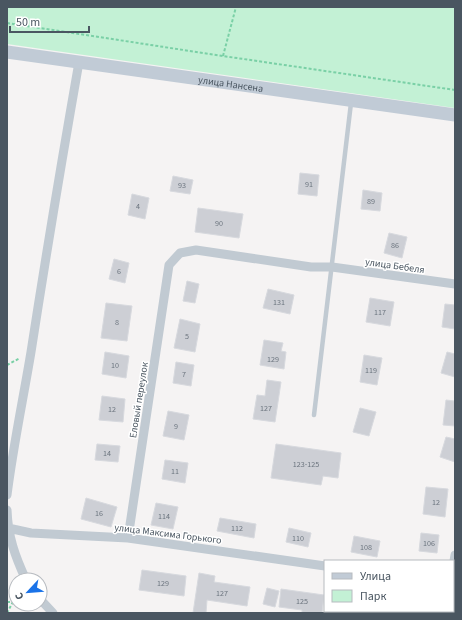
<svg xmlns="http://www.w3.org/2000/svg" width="462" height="620" font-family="'Source Sans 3',sans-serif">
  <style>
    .green { fill: #c3f1d5 }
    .building { fill: #cdcfd5; stroke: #d7d9de }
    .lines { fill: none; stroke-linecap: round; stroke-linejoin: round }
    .path { stroke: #7ad0a6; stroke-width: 2; stroke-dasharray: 3 2; stroke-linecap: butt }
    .lane { stroke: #c1cad2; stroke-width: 4.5 }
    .street { stroke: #c1cad2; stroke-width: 9 }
    .secondary { stroke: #c1cbd6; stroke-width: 13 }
    .labels { text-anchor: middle; stroke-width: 3; stroke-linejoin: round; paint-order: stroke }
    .number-label { font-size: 8px; fill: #6b747e }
    .street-label { font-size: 10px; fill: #4a5661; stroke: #fff }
  </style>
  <rect width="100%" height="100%" fill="#f5f3f3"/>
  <path class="green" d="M7,7H455V108L7,44Z"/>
  <path class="building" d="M300,173L319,175L317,196L298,194Z
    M173,176L193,180L190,194L170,191Z
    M363,190L382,193L380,211L361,209Z
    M132,194L149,198L145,219L128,215Z
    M198,208L243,214L239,238L195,232Z
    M389,233L407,237L402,258L384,253Z
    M114,259L129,263L125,283L109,279Z
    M187,281L199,284L195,303L183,301Z
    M268,289L294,295L290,314L263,308Z
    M370,298L394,302L390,326L366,322Z
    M106,303L132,306L127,341L101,338Z
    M445,304L455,305V329L442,327Z
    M180,319L200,324L195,352L174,348Z
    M264,340L283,343L281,351L286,352L284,369L260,365Z
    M105,352L129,356L126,378L102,374Z
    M447,352L455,354V377L441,373Z
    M364,355L382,358L377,385L360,382Z
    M176,362L194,365L191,386L173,383Z
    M267,380L281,382L275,422L253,419L257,395L265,396Z
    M102,396L125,399L123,422L99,420Z
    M446,400L455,401V426L443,425Z
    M360,408L376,412L369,436L353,432Z
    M168,411L189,415L184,440L163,436Z
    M446,437L455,439V462L440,457Z
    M97,444L120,446L118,462L95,460Z
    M276,444L341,453L338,478L323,476L321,485L271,478Z
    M165,460L188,463L185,483L162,479Z
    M426,487L448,489L445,517L423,514Z
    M86,498L117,507L111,527L81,519Z
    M156,503L178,507L173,529L151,525Z
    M220,518L256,524L254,538L217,531Z
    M289,528L311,533L308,547L286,542Z
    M421,533L439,535L437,553L419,551Z
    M354,536L380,541L377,557L351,552Z
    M142,570L186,576L184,596L139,590Z
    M199,573L215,576L214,582L250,587L247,606L207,600L206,613H193Z
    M267,588L279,591L275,607L263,604Z
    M281,589L324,595L322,613H302V610L279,607Z
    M329,611H374V613H329Z
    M387,611H439V613H386Z"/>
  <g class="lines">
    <path class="path" d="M7,23L223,56L455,90
      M223,56L236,7
      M7,365L20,358
      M7,602H12
      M7,613L16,596"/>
    <path class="lane" d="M314,415L351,103"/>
    <path class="street" d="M7,495C13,447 23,400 31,352C46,255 62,159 79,62
      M7,510C8,537 15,556 26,580
      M8,528L31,533L128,538L325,566
      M128,538L169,265L180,253L196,250L311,267H332L455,284
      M453,567L455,555
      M453,584H455
      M40,599L53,613"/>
    <path class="secondary" id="s1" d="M7,52L455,115"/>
  </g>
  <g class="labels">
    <g class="number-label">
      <text x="309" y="187">91</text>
      <text x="182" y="188">93</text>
      <text x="371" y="204">89</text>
      <text x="138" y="209">4</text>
      <text x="219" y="226">90</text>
      <text x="395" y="248">86</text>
      <text x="119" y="274">6</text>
      <text x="279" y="305">131</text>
      <text x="380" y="315">117</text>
      <text x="117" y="325">8</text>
      <text x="187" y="339">5</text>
      <text x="273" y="362">129</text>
      <text x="115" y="368">10</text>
      <text x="371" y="373">119</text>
      <text x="184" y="377">7</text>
      <text x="266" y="411">127</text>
      <text x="112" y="412">12</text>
      <text x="176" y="429">9</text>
      <text x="107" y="456">14</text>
      <text x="306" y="467">123-125</text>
      <text x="175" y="474">11</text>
      <text x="436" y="505">12</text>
      <text x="99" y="516">16</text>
      <text x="164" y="519">114</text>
      <text x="237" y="531">112</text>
      <text x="298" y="541">110</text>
      <text x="429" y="546">106</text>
      <text x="366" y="550">108</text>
      <text x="163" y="586">129</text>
      <text x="222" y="596">127</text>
      <text x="302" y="604">125</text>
    </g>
    <g class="street-label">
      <text dy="4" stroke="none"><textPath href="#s1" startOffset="226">улица Нансена</textPath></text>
      <text transform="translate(395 265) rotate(8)" y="4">улица Бебеля</text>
      <text transform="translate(138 400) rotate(-81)" y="4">Еловый переулок</text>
      <text transform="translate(168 533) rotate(7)" y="4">улица Максима Горького</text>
    </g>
  </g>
  <rect width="462" height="620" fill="none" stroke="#4a5661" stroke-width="16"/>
  <rect x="324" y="560" width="130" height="52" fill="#ffffff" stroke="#b7bbc0"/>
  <rect x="332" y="573" width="20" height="6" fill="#c1cbd6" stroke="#b7bbc0"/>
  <text x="360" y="580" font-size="12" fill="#4a5661">Улица</text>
  <rect x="332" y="590" width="20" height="12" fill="#c3f1d5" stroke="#b7bbc0"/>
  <text x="360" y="600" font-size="12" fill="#4a5661">Парк</text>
  <g transform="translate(28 592) rotate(244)"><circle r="19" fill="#ffffff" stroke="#b7bbc0"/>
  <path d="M0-3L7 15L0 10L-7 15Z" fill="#1a73e8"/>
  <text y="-6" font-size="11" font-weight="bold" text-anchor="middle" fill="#4a5661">С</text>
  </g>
  <path d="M10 26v6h79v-6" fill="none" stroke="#4a5661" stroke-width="2"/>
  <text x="16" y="26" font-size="12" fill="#4a5661" stroke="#ffffff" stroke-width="3" paint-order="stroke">50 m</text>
</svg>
